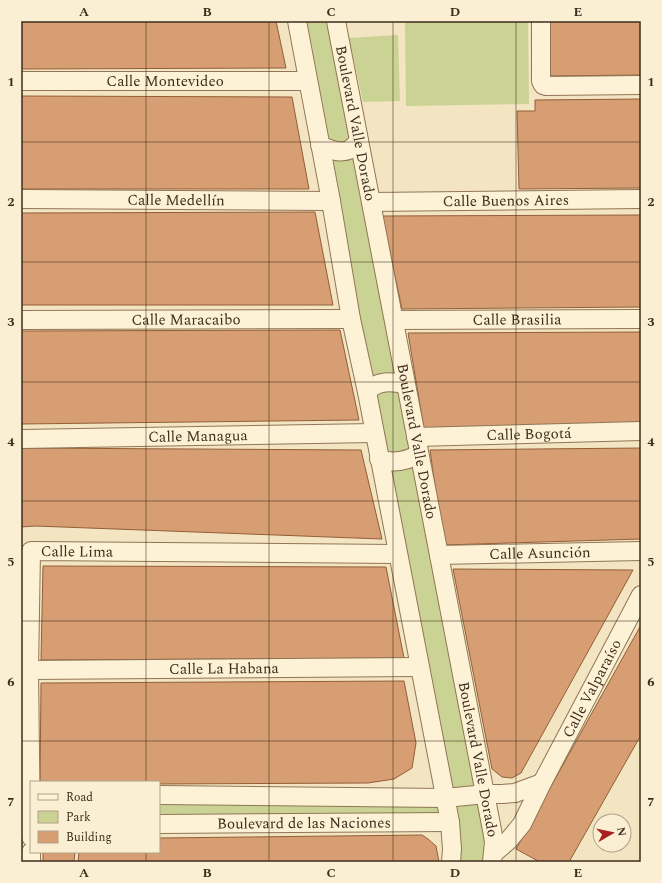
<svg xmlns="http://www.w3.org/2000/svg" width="662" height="883" font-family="Spectral,serif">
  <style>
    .green { fill: #cbd394 }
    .building { fill: #d69e72; stroke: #925e39 }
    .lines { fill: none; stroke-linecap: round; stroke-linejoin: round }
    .minor-casing { stroke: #907656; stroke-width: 20 }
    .minor { stroke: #fdf2d6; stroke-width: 18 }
    .grid { fill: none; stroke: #3e2d1c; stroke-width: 1; stroke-opacity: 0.55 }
    .labels { text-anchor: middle; stroke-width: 3; stroke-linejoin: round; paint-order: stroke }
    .street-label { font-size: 15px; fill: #3e2d1c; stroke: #faefd2 }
    .neatline { fill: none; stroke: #3e2d1c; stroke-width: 1.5 }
    .grid-label { font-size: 13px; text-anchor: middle; font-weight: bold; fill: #3e2d1c }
  </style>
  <rect width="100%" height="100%" fill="#f3e5c1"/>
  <path class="green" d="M297,21H336L489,862H453Z
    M405,21H528L529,104L406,106Z
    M398,35L400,101L363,102L349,38Z
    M159,796L439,798L444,822L159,824Z"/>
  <path class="building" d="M21,21H276L286,68L21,69Z
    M549,21H641V75L549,76Z
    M21,96L292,97L309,189H21Z
    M641,99V188L519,189L517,111H535V100Z
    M315,212L333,305H21V213Z
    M641,215V307L402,309L382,216Z
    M340,330L359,420L21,424V331Z
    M641,332V424L424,429L408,333Z
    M21,448L361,450L382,539L35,526L21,527Z
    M641,448V539L443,545L430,450Z
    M43,566L386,567L404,658L41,660Z
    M453,569L633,570L521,773L512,778L502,777L492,769Z
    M641,625V735L569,862H540L516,849Z
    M404,681L416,743L412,768L394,779L368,783L159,784V782H40L41,683Z
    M422,835L428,839L436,846L439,862H78L79,852H159V838Z
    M43,852H75L74,862H43Z"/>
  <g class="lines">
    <g class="minor-casing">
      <g id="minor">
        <path d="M297,21L331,201L351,319L367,392L450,822L452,849L451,862"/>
        <path id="s1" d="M336,21L492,830L494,842L492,862"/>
        <path d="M541,21V81L543,85L546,86L641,85"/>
        <path id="s2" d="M21,81H308"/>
        <path d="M320,145C328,149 339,154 349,150C352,148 356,144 359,141"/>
        <path id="s3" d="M21,199L331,201"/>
        <path id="s4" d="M371,202L641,199"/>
        <path id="s5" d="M21,320L351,319"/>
        <path id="s6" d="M394,320L641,319"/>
        <path d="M367,392C376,380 393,381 406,385"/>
        <path id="s7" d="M416,437L641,431"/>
        <path id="s8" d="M21,439L374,433"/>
        <path d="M379,459C394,464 407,461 419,454"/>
        <path id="s9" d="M439,555L641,551"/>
        <path id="s10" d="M29,670L419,667"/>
        <path d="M159,795L445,798L486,794H502L515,793L542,783"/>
        <path id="s11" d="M159,824L450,822"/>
        <path id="s12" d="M31,837L29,670L31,551L397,554"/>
        <path d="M31,852V862"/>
        <path id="s13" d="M494,853L508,841L522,824L542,783L641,595"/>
      </g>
    </g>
    <use href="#minor" class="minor"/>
  </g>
  <path class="grid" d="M146,21V782M269,21V862M393,21V862M516,21V862M21,142H641M21,262H641M21,382H641M21,501H641M21,621H641M21,741H641M146,852V862"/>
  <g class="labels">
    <g class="street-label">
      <text dy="5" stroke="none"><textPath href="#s2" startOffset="144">Calle Montevideo</textPath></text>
      <text dy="5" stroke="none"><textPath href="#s1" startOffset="104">Boulevard Valle Dorado</textPath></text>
      <text dy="5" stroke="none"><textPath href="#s3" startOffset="155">Calle Medellín</textPath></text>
      <text dy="5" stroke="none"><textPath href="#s4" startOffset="135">Calle Buenos Aires</textPath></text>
      <text dy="5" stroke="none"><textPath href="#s5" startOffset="165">Calle Maracaibo</textPath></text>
      <text dy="5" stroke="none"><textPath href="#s6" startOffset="123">Calle Brasilia</textPath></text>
      <text dy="5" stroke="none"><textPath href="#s7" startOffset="113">Calle Bogotá</textPath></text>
      <text dy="5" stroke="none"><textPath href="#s8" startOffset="177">Calle Managua</textPath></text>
      <text dy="5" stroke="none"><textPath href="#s1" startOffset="428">Boulevard Valle Dorado</textPath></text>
      <text dy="5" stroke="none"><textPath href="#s12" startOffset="332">Calle Lima</textPath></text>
      <text dy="5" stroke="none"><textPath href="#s9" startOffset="101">Calle Asunción</textPath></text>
      <text dy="5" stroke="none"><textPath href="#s10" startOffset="195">Calle La Habana</textPath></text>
      <text dy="5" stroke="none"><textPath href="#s13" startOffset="193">Calle Valparaíso</textPath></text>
      <text dy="5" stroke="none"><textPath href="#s1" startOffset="752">Boulevard Valle Dorado</textPath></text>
      <text dy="5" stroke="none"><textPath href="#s11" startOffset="145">Boulevard de las Naciones</textPath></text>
    </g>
  </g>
  <rect width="662" height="883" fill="none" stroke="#faefd2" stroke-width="44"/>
  <rect x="30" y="781" width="130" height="72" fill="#faefd2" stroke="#afa189"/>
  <rect x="38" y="794" width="20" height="6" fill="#fdf2d6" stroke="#afa189"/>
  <text x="66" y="801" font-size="12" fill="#3e2d1c">Road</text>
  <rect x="38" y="811" width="20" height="12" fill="#cbd394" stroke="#afa189"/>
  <text x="66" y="821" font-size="12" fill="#3e2d1c">Park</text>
  <rect x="38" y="831" width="20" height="12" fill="#d69e72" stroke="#afa189"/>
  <text x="66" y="841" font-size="12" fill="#3e2d1c">Building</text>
  <g transform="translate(612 833) rotate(81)"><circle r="19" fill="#faefd2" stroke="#afa189"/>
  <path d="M0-3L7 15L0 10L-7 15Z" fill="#a71f1e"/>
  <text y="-6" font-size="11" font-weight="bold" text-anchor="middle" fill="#3e2d1c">N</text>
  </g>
  <rect x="22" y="22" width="618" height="839" class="neatline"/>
  <g class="grid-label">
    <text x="84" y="16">A</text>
    <text x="207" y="16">B</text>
    <text x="331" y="16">C</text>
    <text x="455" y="16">D</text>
    <text x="578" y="16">E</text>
    <text x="11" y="86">1</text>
    <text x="651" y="86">1</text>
    <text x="11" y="206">2</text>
    <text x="651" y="206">2</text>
    <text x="11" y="326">3</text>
    <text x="651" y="326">3</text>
    <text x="11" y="446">4</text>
    <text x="651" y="446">4</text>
    <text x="11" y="566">5</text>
    <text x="651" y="566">5</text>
    <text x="11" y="686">6</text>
    <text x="651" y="686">6</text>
    <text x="11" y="806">7</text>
    <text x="651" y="806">7</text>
    <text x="84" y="877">A</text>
    <text x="207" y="877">B</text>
    <text x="331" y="877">C</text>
    <text x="455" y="877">D</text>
    <text x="578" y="877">E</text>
  </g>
</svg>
